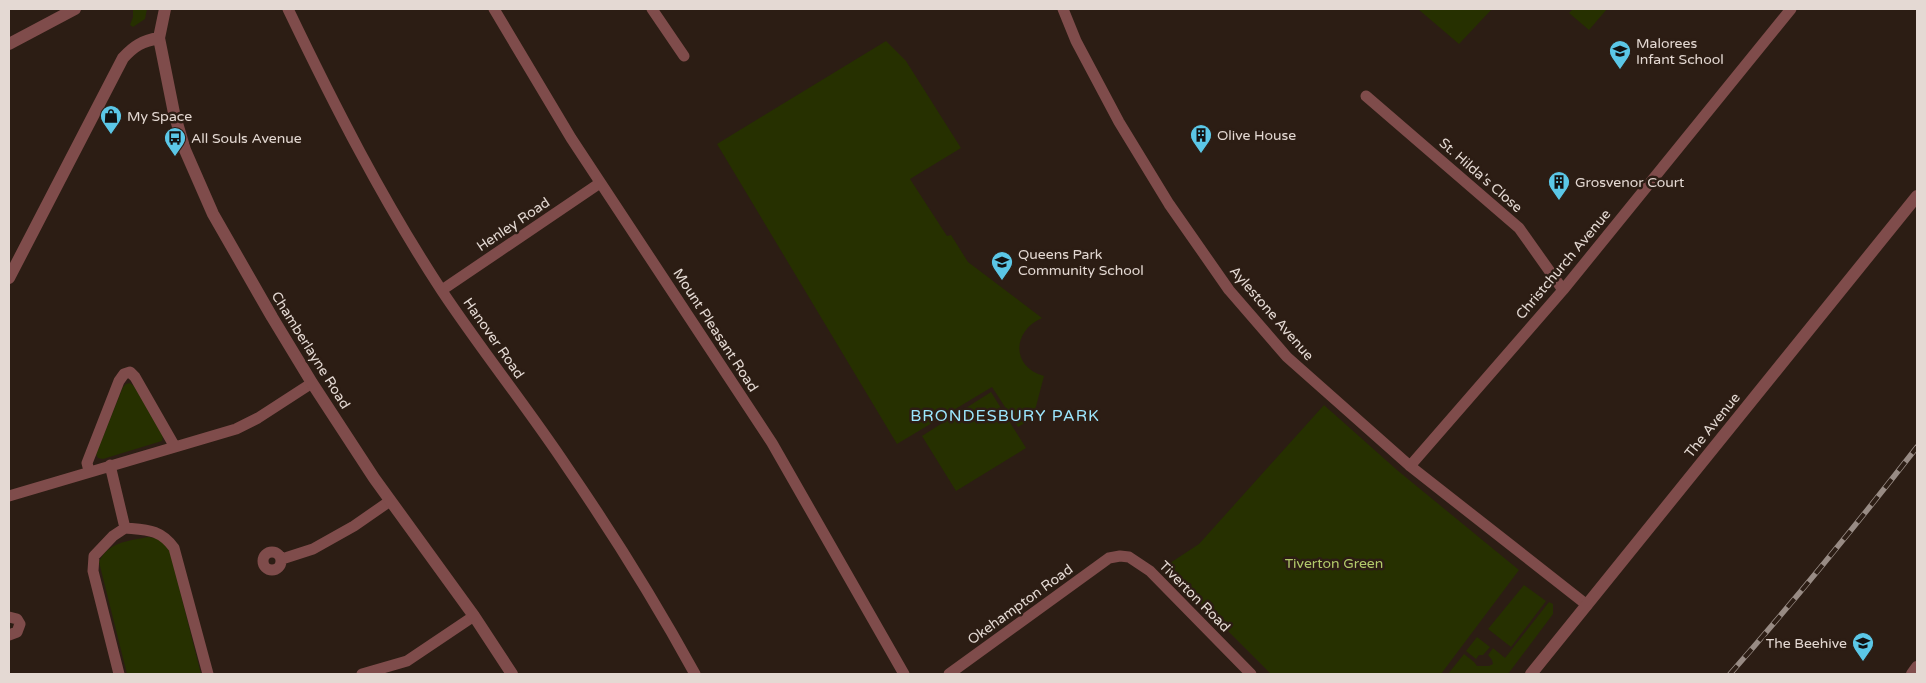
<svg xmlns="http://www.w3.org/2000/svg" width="1926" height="683" font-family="'Varela Round',sans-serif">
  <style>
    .green { fill: #263000 }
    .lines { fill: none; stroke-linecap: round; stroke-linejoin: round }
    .minor { stroke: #7f4c4b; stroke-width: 11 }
    .tertiary { stroke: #7f4c4b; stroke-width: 12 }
    .rail-casing { stroke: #988b84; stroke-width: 5.5 }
    .rail { stroke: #2c1d14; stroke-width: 4; stroke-dasharray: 11; stroke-linecap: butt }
    .labels { text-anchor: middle; stroke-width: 5; stroke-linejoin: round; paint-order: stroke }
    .poi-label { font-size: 14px; fill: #e4d9d3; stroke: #2c1d14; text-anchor: start }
    .street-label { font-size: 14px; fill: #e4d9d3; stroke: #2c1d14 }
    .park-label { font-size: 14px; fill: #b3ca6b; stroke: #2c1d14 }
    .quarter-label { font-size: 16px; letter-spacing: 1px; fill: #9ce6fd; stroke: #2c1d14 }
  </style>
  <rect width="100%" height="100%" fill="#2c1d14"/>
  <path class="green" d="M133,9H147L145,19L133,27L130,25L133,17Z
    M1418,9H1492L1459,44Z
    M1573,9H1607L1589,30L1569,13Z
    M886,41L906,61L961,148L910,179L947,236L951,235L968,262L1042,318C1012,331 1011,367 1044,376L1033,418L1018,427L992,387L897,444L717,144Z
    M130,383L134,386L163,436L162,441L103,459L98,458L96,454L123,387L126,384Z
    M991,392L1026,448L956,491L922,436Z
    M1324,405L1397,470L1519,570L1441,674H1271L1164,567L1199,544Z
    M148,537L160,539L169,548L201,674H127L99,562C108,542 128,541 148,537Z
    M1524,585L1546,601L1511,647L1488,629Z
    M1549,602L1553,604V614L1508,674H1448L1464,654L1474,662L1477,666H1489L1493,664L1492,660L1488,655L1493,648L1505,658Z
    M1477,637L1490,647L1483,655H1479L1476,659L1466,651Z"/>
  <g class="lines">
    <path class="minor" d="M288,9C334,105 383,201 442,291C482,351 527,407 567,467C613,534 656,603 695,674
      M494,9L571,138L772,443L904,674
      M652,9L684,56
      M1063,9L1076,41L1119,122L1169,204L1229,290L1287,357L1410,466L1587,605
      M1366,96L1519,228L1563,290
      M442,290L600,183
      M110,465L125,528
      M1410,466L1563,290L1791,9
      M89,471L87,463L119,381L124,374L130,372L135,377L175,447
      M9,496L236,429L258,418L312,383
      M263 561a9 9 0 1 1 18 0a9 9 0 1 1-18 0Z
      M282,559L313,549L354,526L390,501
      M9,617L17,619L20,624L17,632L9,635
      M119,674L93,571L94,556L113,536L125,528C147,530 160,529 174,548L208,674
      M362,674L407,661L474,616
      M949,674L1109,558L1120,556L1129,557L1150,571L1251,674"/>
    <path class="tertiary" d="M165,9L159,38L174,113L185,150L213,214L272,317L312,383L374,478L474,616L512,674
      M9,44L75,9
      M9,278L123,58C134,46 142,41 159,38
      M1531,674L1917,196
      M1912,674L1917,667"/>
    <g class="rail-casing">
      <path id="rail" d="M1730,674C1795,600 1857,524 1917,447"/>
    </g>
    <use href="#rail" class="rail"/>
  </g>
  <defs>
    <g id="school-pin" transform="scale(1.125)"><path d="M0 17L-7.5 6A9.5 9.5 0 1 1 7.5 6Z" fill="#5bc7e7" stroke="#2c1d14"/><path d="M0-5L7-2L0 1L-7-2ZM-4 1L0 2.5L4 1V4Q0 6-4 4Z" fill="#111"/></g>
    <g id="shop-pin" transform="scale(1.125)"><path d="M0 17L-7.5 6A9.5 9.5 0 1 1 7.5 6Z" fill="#5bc7e7" stroke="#2c1d14"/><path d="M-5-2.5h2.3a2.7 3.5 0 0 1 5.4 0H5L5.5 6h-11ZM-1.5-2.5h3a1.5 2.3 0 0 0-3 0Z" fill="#111"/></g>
    <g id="building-pin" transform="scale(1.125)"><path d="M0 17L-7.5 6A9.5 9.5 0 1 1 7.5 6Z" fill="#5bc7e7" stroke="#2c1d14"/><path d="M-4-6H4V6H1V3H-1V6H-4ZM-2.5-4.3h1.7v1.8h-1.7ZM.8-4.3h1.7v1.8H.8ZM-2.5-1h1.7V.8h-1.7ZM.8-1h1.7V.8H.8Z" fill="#111"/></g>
    <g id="bus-pin" transform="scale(1.125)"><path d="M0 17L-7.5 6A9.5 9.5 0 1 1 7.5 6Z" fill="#5bc7e7" stroke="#2c1d14"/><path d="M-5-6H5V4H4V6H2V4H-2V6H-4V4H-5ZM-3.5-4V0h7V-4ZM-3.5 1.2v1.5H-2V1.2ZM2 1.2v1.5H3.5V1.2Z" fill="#111"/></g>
  </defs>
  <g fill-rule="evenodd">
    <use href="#school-pin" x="1620" y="51"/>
    <use href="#shop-pin" x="111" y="116"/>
    <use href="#building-pin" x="1201" y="135"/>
    <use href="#bus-pin" x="175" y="138"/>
    <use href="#building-pin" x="1559" y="182"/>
    <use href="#school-pin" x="1002" y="262"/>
    <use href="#school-pin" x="1863" y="643"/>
  </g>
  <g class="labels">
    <g class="poi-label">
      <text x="1636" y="48">Malorees<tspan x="1636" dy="16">Infant School</tspan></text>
      <text x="127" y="121">My Space</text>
      <text x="1217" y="140">Olive House</text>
      <text x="191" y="143">All Souls Avenue</text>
      <text x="1575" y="187">Grosvenor Court</text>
      <text x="1018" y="259">Queens Park<tspan x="1018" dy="16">Community School</tspan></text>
      <text x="1847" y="648" text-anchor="end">The Beehive</text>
    </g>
    <g class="street-label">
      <text transform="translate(1481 175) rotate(41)" y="5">St. Hilda's Close</text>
      <text transform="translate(513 224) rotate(-34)" y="5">Henley Road</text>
      <text transform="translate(1563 264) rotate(-50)" y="5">Christchurch Avenue</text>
      <text transform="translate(1272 313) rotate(49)" y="5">Aylestone Avenue</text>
      <text transform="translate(716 330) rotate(57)" y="5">Mount Pleasant Road</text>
      <text transform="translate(494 338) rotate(55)" y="5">Hanover Road</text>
      <text transform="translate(311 350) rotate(58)" y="5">Chamberlayne Road</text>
      <text transform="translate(1712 425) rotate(-51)" y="5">The Avenue</text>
      <text transform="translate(1195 596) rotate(45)" y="5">Tiverton Road</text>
      <text transform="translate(1020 604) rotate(-36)" y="5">Okehampton Road</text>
    </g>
    <g class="park-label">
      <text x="1334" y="568">Tiverton Green</text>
    </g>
    <g class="quarter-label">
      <text x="1005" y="421">BRONDESBURY PARK</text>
    </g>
  </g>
  <rect width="1926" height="683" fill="none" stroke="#e4d9d3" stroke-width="20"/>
</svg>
